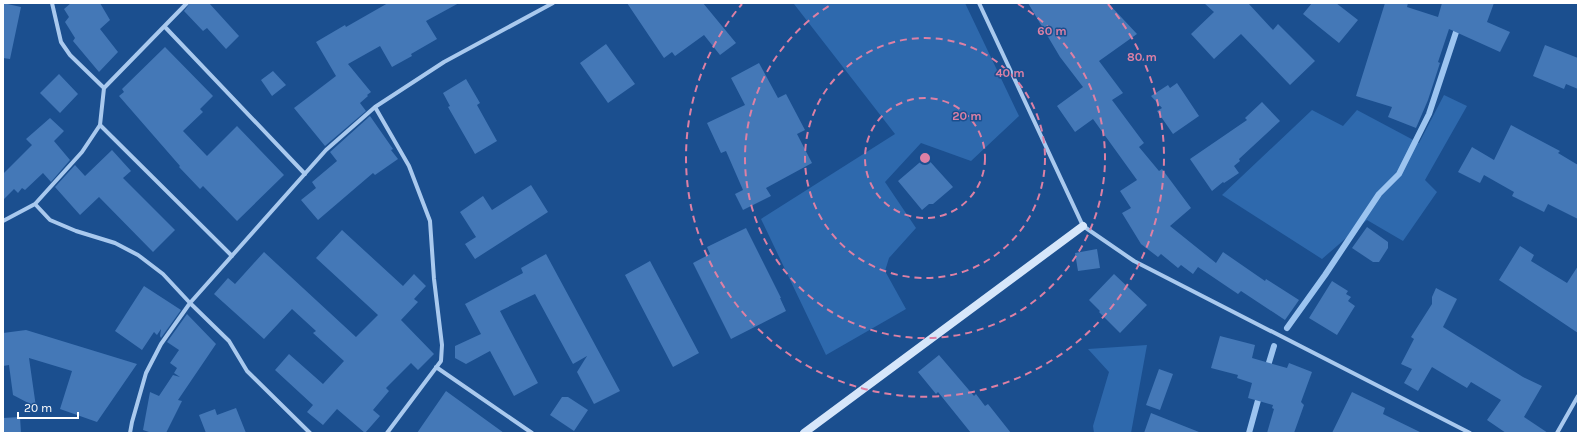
<svg xmlns="http://www.w3.org/2000/svg" width="1581" height="436" font-family="Karla,sans-serif">
  <style>
    .green { fill: #2e69ad }
    .lines { fill: none; stroke-linecap: round; stroke-linejoin: round }
    .stream { stroke: #9cc4f0; stroke-width: 6 }
    .building { fill: #4478b7 }
    .street { stroke: #a9c9ee; stroke-width: 4 }
    .secondary { stroke: #d6e6fa; stroke-width: 8 }
    .ring { fill: none; stroke: #dd80a5; stroke-width: 2; stroke-dasharray: 7 5 }
    .centre { fill: #dd80a5; stroke: #1b4f8f; stroke-width: 2 }
    .ring-label { font-size: 12px; text-anchor: middle; font-weight: bold; fill: #dd80a5; stroke: #1b4f8f; stroke-width: 3; stroke-linejoin: round; paint-order: stroke }
  </style>
  <rect width="100%" height="100%" fill="#1b4f8f"/>
  <path class="green" d="M795,3H965L1019,116L971,161L921,143L885,182L916,228L889,258L885,271L906,309L826,355L761,219L895,134L794,4Z
    M1444,95L1467,106L1425,180L1437,192L1403,241L1367,220L1322,259L1222,195L1312,110L1343,126L1357,110L1419,143Z
    M1147,345L1131,433H1094L1093,426L1109,372L1088,349Z"/>
  <g class="lines">
    <path class="stream" d="M1287,328L1325,275L1379,194L1399,174L1429,114L1458,26
      M1267,369L1274,346
      M1249,433L1260,393"/>
  </g>
  <path class="building" d="M3,3L21,7L10,59L3,58Z
    M71,3H100L110,20L100,29L118,52L99,72L73,41L75,38L65,22L69,17L64,9Z
    M190,3H209L239,36L226,49L207,28L203,31L184,11Z
    M388,3H459L426,21L437,39L411,54L412,56L392,67L380,46L348,64L371,92L367,95L368,96L360,103L366,111L325,146L294,108L336,76L316,42L345,25L346,27Z
    M627,3H703L736,43L720,55L704,35L675,56L672,52L664,58Z
    M1028,3H1108L1137,34L1099,61L1123,93L1112,100L1144,143L1139,147L1159,171L1162,169L1191,208L1170,226L1216,263L1223,252L1265,281L1266,279L1299,300L1285,320L1241,291L1238,294L1198,267L1193,274L1181,265L1178,268L1161,254L1158,257L1141,244L1122,213L1131,208L1120,191L1137,180L1093,119L1075,132L1057,106L1083,87L1060,57Z
    M1204,3H1248L1273,30L1278,24L1315,61L1290,85L1241,34L1214,59L1191,34L1214,12Z
    M1312,3H1336L1358,20L1339,43L1303,14Z
    M1385,3H1408L1407,7L1438,17L1442,3H1494L1487,22L1510,32L1500,52L1449,29L1438,62L1440,63L1428,100L1416,128L1388,117L1392,107L1356,96Z
    M606,44L635,84L608,103L580,63Z
    M1545,45L1578,58V89L1566,84L1564,89L1533,76Z
    M165,47L213,96L200,109L203,112L183,131L207,156L237,126L284,175L237,221L203,186L200,189L179,167L180,166L119,96L124,92L122,89Z
    M759,63L778,98L786,94L805,130L797,134L812,163L766,188L771,196L743,210L735,194L743,190L726,151L721,153L707,123L745,105L731,78Z
    M273,71L286,85L272,96L261,80Z
    M59,74L78,94L60,113L40,93Z
    M466,79L480,103L477,105L497,141L475,154L448,107L450,106L443,93Z
    M1177,83L1199,116L1173,134L1157,111L1162,108L1151,96L1168,85L1170,88Z
    M1262,102L1280,121L1239,159L1240,161L1234,166L1239,173L1224,183L1223,182L1212,191L1190,159L1247,120L1245,118Z
    M370,116L393,149L391,150L398,159L375,175L373,173L318,220L301,200L316,188L312,182L337,161L330,152Z
    M50,118L64,131L54,141L70,160L51,182L43,173L25,190L22,188L18,193L14,189L3,200V174L32,145L26,139Z
    M1511,125L1560,151L1558,153L1578,165V219L1548,204L1544,212L1512,196L1514,192L1484,175L1480,183L1458,172L1472,147L1494,160Z
    M112,150L131,171L123,178L175,230L153,252L99,197L80,215L55,187L75,165L85,176Z
    M926,157L953,187L933,204H929L922,210L898,181Z
    M531,185L548,212L475,259L465,244L476,237L460,212L483,196L492,210Z
    M1367,227L1388,242V248L1379,262H1373L1352,248Z
    M746,228L781,298H780L786,311L731,339L693,263L710,254L707,247Z
    M342,230L403,286L414,274L426,286L414,299L418,302L401,320L434,354L418,370L411,363L386,388L389,391L373,410L380,416L365,433L337,409L323,425L307,412L313,405L275,370L289,354L323,384L344,361L313,333L316,331L292,309L264,339L214,294L228,278L235,284L264,252L356,337L378,315L316,258Z
    M1520,246L1534,255L1531,261L1567,283L1578,266V333L1499,280Z
    M1097,249L1100,268L1078,271L1075,253Z
    M546,254L620,391L594,404L577,372L587,356L573,364L535,294L500,311L538,383L514,396L490,351L466,364L455,358V346L481,334L465,304L523,273L521,268Z
    M650,261L699,353L673,367L625,275Z
    M1114,274L1147,305L1120,333L1099,312L1100,311L1089,300Z
    M1332,281L1348,291L1346,294L1351,297L1348,301L1355,306L1337,335L1309,318Z
    M144,286L181,310L161,338L160,336L161,329L157,335L154,332L142,350L115,331Z
    M1436,288L1457,299L1443,327L1523,377L1542,386L1524,417L1548,433H1506L1487,420L1501,400L1471,382L1467,388L1432,367L1418,391L1404,383L1412,369L1401,364L1414,339L1411,337L1432,304V297Z
    M187,314L216,344L178,400L182,401L166,433H152L143,430L150,392L159,396L173,375L180,377L174,373L177,368L170,363L179,350L167,342Z
    M26,330L137,364L97,422L60,409L72,371L29,358L36,407L13,395L9,365L3,366V333Z
    M1220,336L1255,345L1252,358L1287,368L1289,363L1312,372L1301,402L1304,405L1294,433H1267L1274,409L1272,408L1273,405L1248,398L1252,383L1237,378L1238,375L1211,368Z
    M939,355L974,396L976,394L985,406L988,404L1011,433H971L938,392L936,394L918,372Z
    M1159,369L1173,374L1160,410L1146,405Z
    M446,391L504,433H417Z
    M1352,392L1385,408L1383,414L1422,433H1332Z
    M562,397H568L588,410L574,431L550,415Z
    M236,408L246,433H206L199,415L215,409L217,415Z
    M1151,413L1199,432V433H1144Z
    M20,417L21,433H3V418Z"/>
  <g class="lines">
    <path class="street" d="M52,3L61,42L70,55L104,88
      M979,3L1083,226L1134,261L1470,433
      M165,27L305,174
      M375,107L409,166L430,221L434,279L442,345L441,361L387,433
      M100,125L232,256
      M35,204L50,220L76,231L115,243L138,255L163,274L190,303L229,341L247,371L310,433
      M3,221L35,204L82,152L100,125L104,88L187,3
      M436,367L532,433
      M130,433L132,422L146,373L161,344L190,303L326,150L375,107L444,62L553,3
      M1557,433L1578,396"/>
    <path class="secondary" d="M804,433L1083,226"/>
  </g>
  <g class="ring">
    <circle cx="925" cy="158" r="60"/>
    <circle cx="925" cy="158" r="120"/>
    <path d="M1018 4A180 180 0 1 1 832 4"/>
    <path d="M1108 4A239 239 0 1 1 742 4"/>
  </g>
  <circle cx="925" cy="158" r="6" class="centre"/>
  <g class="ring-label">
    <text x="1052" y="35">60 m</text>
    <text x="1142" y="61">80 m</text>
    <text x="1010" y="77">40 m</text>
    <text x="967" y="120">20 m</text>
  </g>
  <rect width="1581" height="436" fill="none" stroke="#ffffff" stroke-width="8"/>
  <path d="M18 412v6h60v-6" fill="none" stroke="#ffffff" stroke-width="2"/>
  <text x="24" y="412" font-size="12" fill="#ffffff" stroke="#1b4f8f" stroke-width="3" paint-order="stroke">20 m</text>
</svg>
